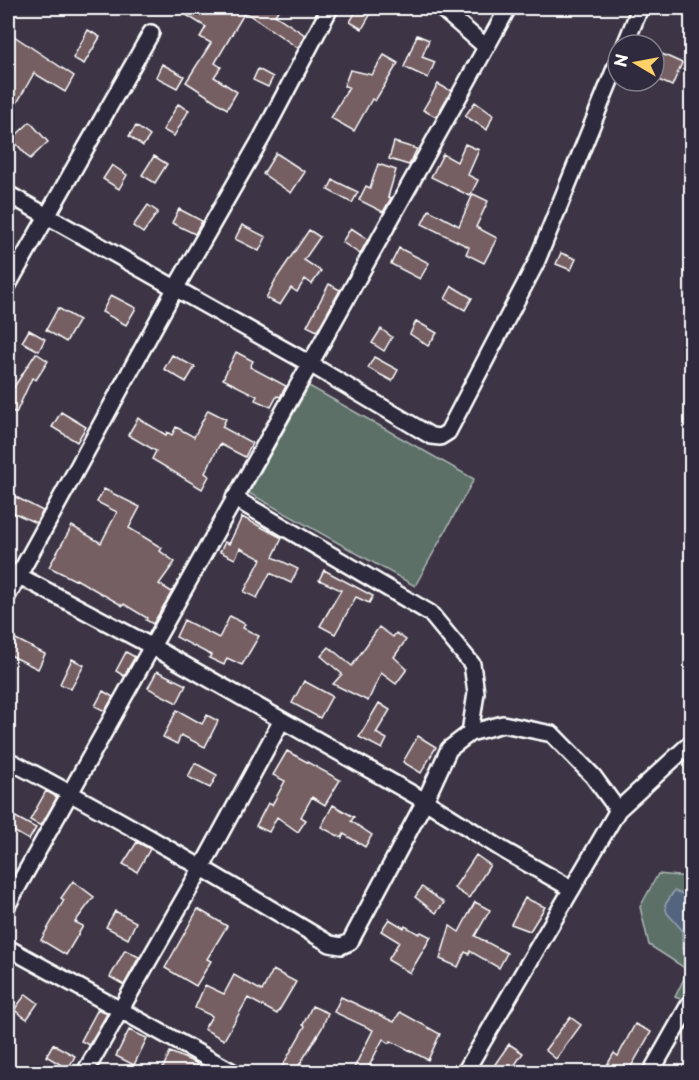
<svg xmlns="http://www.w3.org/2000/svg" width="699" height="1080" font-family="'Playpen Sans',sans-serif">
  <style>
    .green { fill: #5b6f68; stroke: #adb7b4; stroke-width: 1.5 }
    .water { fill: #53657e; stroke: #98a3b2; stroke-width: 1.5 }
    .building { fill: #755f64; stroke: #fff; stroke-width: 1.5 }
    .lines { fill: none; stroke-linecap: round; stroke-linejoin: round }
    .minor-casing { stroke: #fff; stroke-width: 20 }
    .minor { stroke: #2f2a3d; stroke-width: 15 }
  </style>
  <rect width="100%" height="100%" fill="#3d3545"/>
  <filter id="ink" filterUnits="userSpaceOnUse"><feTurbulence type="fractalNoise" baseFrequency=".0167" numOctaves="2"/><feDisplacementMap in="SourceGraphic" scale="12" xChannelSelector="R" yChannelSelector="G"/><feConvolveMatrix kernelMatrix="1 2 1 2 8 2 1 2 1" color-interpolation-filters="sRGB"/></filter>
  <g filter="url(#ink)">
    <path class="green" d="M309,386L474,479L415,586L249,493Z
      M658,874L688,877L691,880V1003L675,997L688,970L649,945L640,907Z"/>
    <path class="water" d="M674,891L689,896L691,900V953L682,948V930L667,913L665,905Z"/>
    <path class="building" d="M175,8H280L275,15L305,35L298,48L245,12L215,63L221,67L214,77L237,92L227,109L186,82L211,43L200,37L206,27Z
      M358,8H374L362,29L350,22Z
      M88,30L100,37L84,64L73,58Z
      M8,32L74,76L65,92L34,73L8,119Z
      M417,35L429,40L422,57L435,62L428,78L404,67Z
      M662,54L682,63L672,86L654,78V71Z
      M384,55L398,63L375,101L372,99L354,131L331,118L349,87L344,86L350,70L372,75Z
      M162,64L184,76L177,88L156,77Z
      M258,69L273,77L268,87L253,80Z
      M438,84L451,91L436,117L423,110Z
      M475,102L493,115L487,130L465,116Z
      M178,104L189,110L174,136L163,130Z
      M30,122L48,142L30,159L12,139Z
      M136,126L150,136L143,146L129,136Z
      M394,142L417,149L409,165L389,159Z
      M465,144L479,150L468,175L478,180L470,196L431,177L443,154L457,162Z
      M276,153L305,172L291,193L263,174Z
      M154,156L167,164L155,183L142,175Z
      M378,164L396,170L388,197L391,198L383,212L359,200L366,186L370,188Z
      M112,165L127,175L119,189L103,179Z
      M333,180L358,192L352,203L328,190Z
      M473,194L488,201L476,227L497,238L484,263L466,254L469,247L422,224L429,210L459,226Z
      M148,205L158,212L143,233L133,226Z
      M179,209L202,221L195,234L172,223Z
      M242,225L266,237L259,251L235,239Z
      M351,228L368,239L360,254L342,242Z
      M309,230L320,237L304,260L321,271L312,284L305,279L297,292L291,288L280,305L266,298L276,279Z
      M399,248L429,263L420,279L391,264Z
      M561,253L576,259L571,270L556,264Z
      M329,284L340,290L317,331L307,326Z
      M452,286L472,298L465,310L445,299Z
      M111,295L136,308L126,325L102,312Z
      M58,308L79,320L66,342L46,330Z
      M416,321L437,333L428,346L410,334Z
      M381,329L392,337L384,351L372,343Z
      M29,330L45,339L39,351L22,342Z
      M236,352L253,361L250,367L286,386L280,397L277,396L271,407L255,400L257,396L223,379Z
      M36,353L48,361L36,380L32,378L16,413L8,409V384L14,387Z
      M172,355L195,367L186,382L164,369Z
      M374,357L398,370L392,381L368,368Z
      M208,410L226,419L222,427L252,443L245,457L220,444L205,473L209,476L202,489L152,459L156,451L128,435L138,418L166,435L167,432L172,435L176,427L194,437Z
      M61,412L86,427L77,442L52,427Z
      M104,489L140,507L129,528L162,548L160,551L175,562L159,584L172,592L153,624L146,620L147,618L124,604L123,606L76,579L75,580L49,567L72,526L101,543L117,512L97,502Z
      M12,495L43,511L36,523L8,510Z
      M242,517L282,538L273,557L298,569L291,583L270,573L257,598L244,592L261,559L240,548L235,559L220,552L225,542L229,544Z
      M324,570L373,596L369,603L356,597L335,634L320,626L341,590L319,580Z
      M230,616L245,624L243,628L259,636L242,665L227,658L224,665L209,658L211,655L176,637L184,620L219,638Z
      M379,627L393,637L396,633L406,640L394,657L407,669L396,684L381,673L368,701L333,684L342,674L321,656L329,647L352,666Z
      M8,635L45,654L38,669L8,654Z
      M126,652L135,657L124,676L116,671Z
      M72,659L84,665L71,689L60,684Z
      M157,671L186,685L177,703L148,688Z
      M304,681L332,696L320,718L292,703Z
      M103,691L113,697L105,711L95,706Z
      M379,703L390,710L376,733L387,739L382,749L359,737Z
      M177,710L202,724L207,715L218,721L205,747L181,735L177,744L163,737Z
      M418,736L436,747L421,773L403,762Z
      M287,751L340,780L325,805L312,797L301,817L306,820L298,832L277,817L269,832L256,826L268,803L272,805L285,781L273,775Z
      M195,763L217,775L210,788L188,777Z
      M46,791L57,797L41,826L30,820Z
      M333,805L354,817L351,821L372,835L365,847L344,834L342,838L321,827Z
      M8,813L36,828L29,840L8,828Z
      M137,842L150,849L137,872L123,864Z
      M476,855L490,865L469,898L454,888Z
      M73,881L94,897L75,922L83,926L66,955L41,940L64,900L61,898Z
      M422,887L444,903L436,913L415,897Z
      M525,898L545,907L530,931L511,924Z
      M475,902L490,910L475,936L507,953L499,968L470,951L469,954L465,952L458,967L440,959L450,926L459,932Z
      M198,909L227,926L207,959L211,961L196,986L165,968Z
      M115,911L136,922L128,939L106,927Z
      M389,919L404,928L405,926L419,934L421,932L431,937L410,973L388,960L399,942L381,931Z
      M125,950L139,957L124,985L110,977Z
      M273,970L296,982L277,1014L248,998L224,1040L204,1029L212,1016L195,1008L205,985L224,994L234,975L262,991Z
      M26,994L38,1003L27,1019L14,1010Z
      M341,997L394,1022L400,1012L440,1034L428,1060L391,1041L389,1043L383,1039L366,1072H352L373,1030L334,1012Z
      M312,1006L328,1013L322,1028L295,1072H279L305,1026L303,1025Z
      M98,1009L107,1014L89,1045L81,1041Z
      M570,1017L581,1025L556,1059L545,1050Z
      M635,1024L651,1032L628,1072H603L614,1053L618,1056Z
      M129,1030L147,1038L134,1065L116,1056Z
      M53,1044L75,1056L68,1069L46,1056Z
      M509,1044L523,1053L510,1072H502L493,1067Z
      M170,1052L198,1064L194,1072H161Z"/>
    <g class="lines">
      <g class="minor-casing">
        <path id="minor" d="M441,8L486,47
          M625,45L640,8
          M8,194L310,364L431,436L440,437L448,432L536,263L618,61
          M8,285L151,33
          M234,498L430,613L472,664L476,693L470,733
          M8,570L151,646L425,801L505,851L572,889
          M8,595L175,289L262,137L330,8
          M8,760C117,817 223,880 330,944L341,946L350,942L425,801L449,749L470,733L503,724L552,734L593,776L618,810
          M8,904L310,364L508,8
          M8,948L233,1072
          M85,1072L202,867L282,720
          M465,1072L618,810L692,742
          M651,1072L690,1003"/>
      </g>
      <use href="#minor" class="minor"/>
    </g>
  </g>
  <rect width="699" height="1080" fill="none" stroke="#2f2a3d" stroke-width="30"/>
  <rect x="15" y="15" width="669" height="1050" fill="none" stroke="#fff" stroke-width="2" filter="url(#ink)"/>
  <g transform="translate(636 63) rotate(280)"><circle r="28" fill="#2f2a3d" stroke="#827f8b" stroke-width="1.5"/>
  <path d="M0-4.5L10 22L0 15L-10 22Z" fill="#ffd166"/>
  <text y="-9" font-size="16" font-weight="bold" text-anchor="middle" fill="#ffffff">N</text>
  </g>
</svg>
